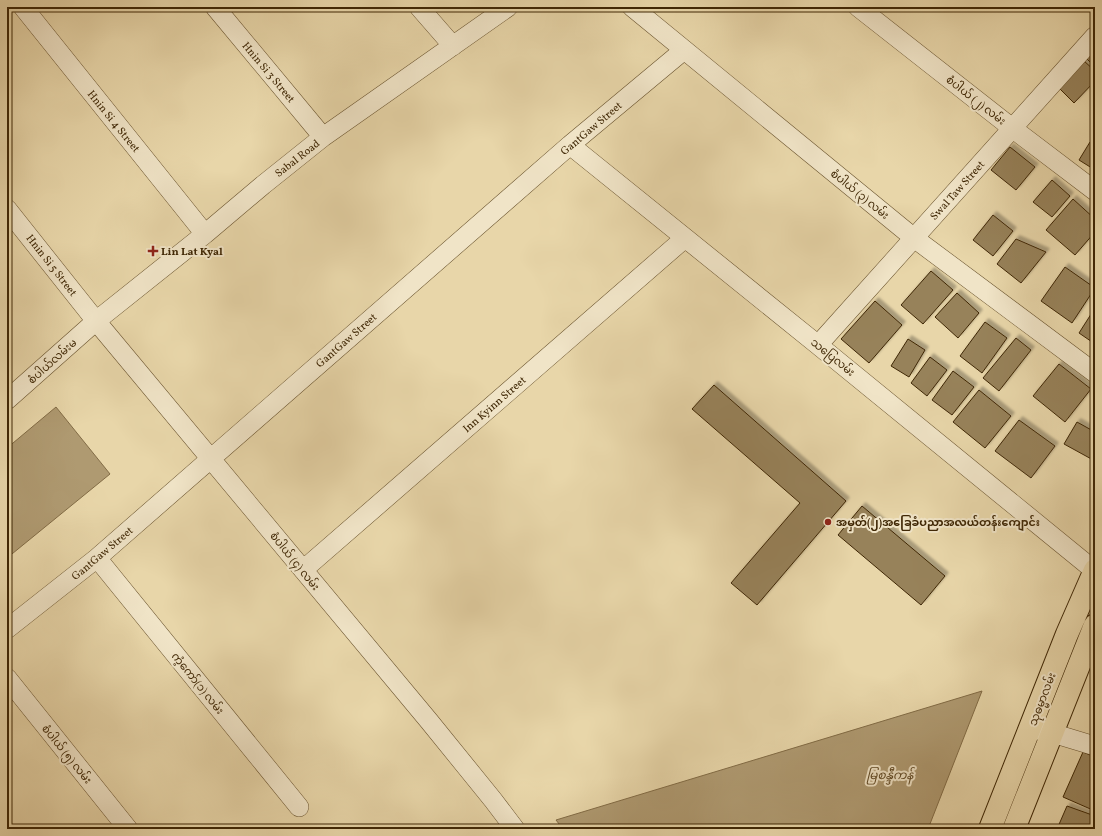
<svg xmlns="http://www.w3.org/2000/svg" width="1102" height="836" font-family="Vollkorn,'Noto Sans Myanmar',serif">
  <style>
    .water { fill: #af9a71; stroke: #826c46 }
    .building { fill: #97825a; stroke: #3f2705; filter: url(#shadow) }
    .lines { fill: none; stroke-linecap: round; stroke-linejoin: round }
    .street-casing { stroke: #69532e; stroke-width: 20 }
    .primary-casing { stroke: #3f2705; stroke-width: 24 }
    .street { stroke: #f0e4c7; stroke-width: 19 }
    .primary { stroke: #e8d6a9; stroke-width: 22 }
    .poi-dot { fill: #8f2418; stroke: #f0e4c7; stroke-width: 1.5 }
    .labels { text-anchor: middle; stroke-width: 4; stroke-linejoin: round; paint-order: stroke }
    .street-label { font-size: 11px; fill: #3f2705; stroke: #f0e4c7 }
    .poi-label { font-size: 11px; font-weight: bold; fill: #3f2705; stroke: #f0e4c7; text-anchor: start }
    .water-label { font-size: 12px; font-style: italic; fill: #614a25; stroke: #f0e4c7 }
  </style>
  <defs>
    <filter id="shadow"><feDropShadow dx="3.5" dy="-3.5" stdDeviation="1" flood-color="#0004"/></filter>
  </defs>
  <rect width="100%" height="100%" fill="#e8d6a9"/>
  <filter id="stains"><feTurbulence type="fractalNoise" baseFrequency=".005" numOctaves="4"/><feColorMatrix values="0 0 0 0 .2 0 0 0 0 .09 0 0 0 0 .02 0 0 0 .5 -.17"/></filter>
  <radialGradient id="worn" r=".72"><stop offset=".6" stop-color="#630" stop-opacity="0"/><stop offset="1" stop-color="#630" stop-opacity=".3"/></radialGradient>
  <path class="water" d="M56,407L110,474L7,558V448Z
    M982,691L928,829H563L556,820Z"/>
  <path class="building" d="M1095,42V67L1083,55Z
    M1083,60L1095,71V81L1074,103L1058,87Z
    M1090,142L1095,145V170L1079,160Z
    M1010,147L1035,167L1016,190L991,170Z
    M1052,180L1070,196L1052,217L1033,202Z
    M1073,199L1095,219V232L1075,255L1046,230Z
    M993,215L1013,231L993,256L973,240Z
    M1016,239L1046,252L1021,283L997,264Z
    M1065,267L1095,288L1072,323L1041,301Z
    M931,271L953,290L923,324L901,305Z
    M957,293L979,313L958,338L935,317Z
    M875,301L902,325L869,363L841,339Z
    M1095,308V344L1079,333Z
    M985,322L1007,338L982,373L960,356Z
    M1016,338L1031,350L999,391L983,378Z
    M908,339L925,350L909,377L891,366Z
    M930,357L947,370L927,396L911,383Z
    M1059,364L1091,389L1065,422L1033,396Z
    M953,371L974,387L952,415L932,400Z
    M714,385L846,501L757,605L731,583L800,503L692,409Z
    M979,390L1011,416L985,448L953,422Z
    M1019,420L1055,446L1031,478L995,451Z
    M1077,422L1095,432V461L1064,444Z
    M862,506L945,576L921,605L838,535Z
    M1083,752L1095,757V811L1063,797Z
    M1067,806L1095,816V829H1057Z"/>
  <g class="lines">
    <g class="street-casing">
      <path id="street" d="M23,7L205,234
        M215,7L323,137
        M419,7L453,46
        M632,7L914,238L1095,373
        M858,7L1012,128L1095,191
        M570,145L818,345L1095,571
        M7,209L96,321L429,721L493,800L515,829
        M818,345L1095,36
        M7,400L96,321L205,234L263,185L323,137L508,7
        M97,558L299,807
        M303,570L685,238
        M7,629L97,558L570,145L684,50
        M7,678L128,829
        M1038,730L1052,733L1095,746"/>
    </g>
    <g class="primary-casing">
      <path id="primary" d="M990,829L1067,634L1095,570
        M1014,829L1095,625"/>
    </g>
    <use href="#street" class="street"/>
    <use href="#primary" class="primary"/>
  </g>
  <g class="poi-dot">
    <path d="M151 245h4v4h4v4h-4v4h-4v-4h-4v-4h4z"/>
    <circle cx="828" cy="522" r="4"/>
  </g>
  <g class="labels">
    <g class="street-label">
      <text transform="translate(269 72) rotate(50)" y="4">Hnin Si 3 Street</text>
      <text transform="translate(976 100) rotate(38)" y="4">စံပါယ် (၂) လမ်း</text>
      <text transform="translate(114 121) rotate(51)" y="4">Hnin Si 4 Street</text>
      <text transform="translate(591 128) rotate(-40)" y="4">GantGaw Street</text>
      <text transform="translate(297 158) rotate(-38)" y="4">Sabal Road</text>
      <text transform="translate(957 190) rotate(-48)" y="4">Swal Taw Street</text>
      <text transform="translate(860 194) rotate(39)" y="4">စံပါယ် (၃) လမ်း</text>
      <text transform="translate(52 265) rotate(52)" y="4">Hnin Si 5 Street</text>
      <text transform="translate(346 340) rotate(-41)" y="4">GantGaw Street</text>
      <text transform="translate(833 357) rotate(39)" y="4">သပြေလမ်း</text>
      <text transform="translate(52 361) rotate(-42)" y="4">စံပါယ်လမ်းမ</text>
      <text transform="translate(494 404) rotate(-41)" y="4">Inn Kyinn Street</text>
      <text transform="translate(102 553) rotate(-40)" y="4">GantGaw Street</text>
      <text transform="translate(295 561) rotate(51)" y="4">စံပါယ် (၄) လမ်း</text>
      <text transform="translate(198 683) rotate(51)" y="4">ကံ့ကော်(၁) လမ်း</text>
      <text transform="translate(1042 699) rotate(-69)" y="4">သုဓမ္မာလမ်း</text>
      <text transform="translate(67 754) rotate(51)" y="4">စံပါယ် (၅) လမ်း</text>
    </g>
    <g class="poi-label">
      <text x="161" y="255">Lin Lat Kyal</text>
      <text x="836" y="526">အမှတ်(၂)အခြေခံပညာအလယ်တန်းကျောင်း</text>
    </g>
    <g class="water-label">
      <text x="890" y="779">မြစန္ဒီ‌ကန်</text>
    </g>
  </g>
  <rect width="1102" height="836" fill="none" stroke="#e8d6a9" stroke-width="24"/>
  <rect x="8" y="8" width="1086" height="820" fill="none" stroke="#3f2705" stroke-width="2"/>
  <rect x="12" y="12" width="1078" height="812" fill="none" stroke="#3f2705"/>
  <rect width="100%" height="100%" filter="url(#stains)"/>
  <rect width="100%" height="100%" fill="url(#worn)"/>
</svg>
